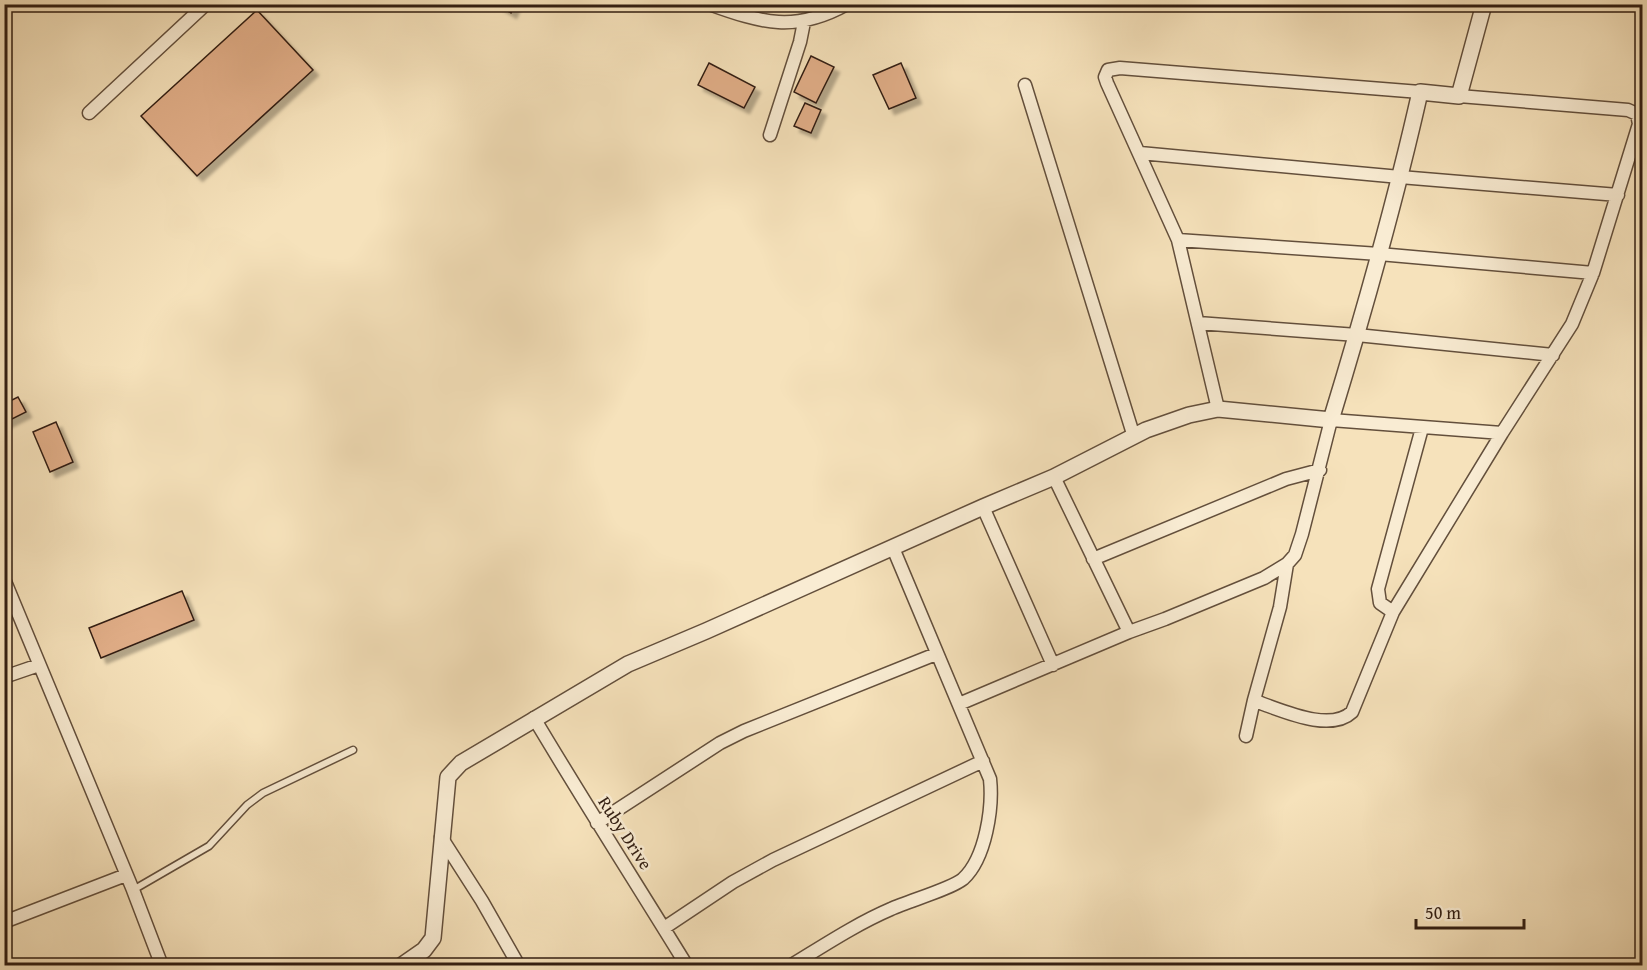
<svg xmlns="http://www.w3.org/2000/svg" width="1647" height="970" font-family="'Gentium Book Plus',serif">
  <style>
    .building { fill: #e1ae88; stroke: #321e12; stroke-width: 1.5; filter: url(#shadow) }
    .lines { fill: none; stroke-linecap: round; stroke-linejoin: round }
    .service-casing { stroke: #634f3c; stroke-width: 9 }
    .minor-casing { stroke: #634f3c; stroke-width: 15 }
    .tertiary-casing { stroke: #634f3c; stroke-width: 18 }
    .service { stroke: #f9ecd3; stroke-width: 6 }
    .minor { stroke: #f9ecd3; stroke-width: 12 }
    .tertiary { stroke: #f9ecd3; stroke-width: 15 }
    .labels { text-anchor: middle; stroke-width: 5; stroke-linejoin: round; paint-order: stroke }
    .street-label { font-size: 18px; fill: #321e12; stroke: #f9ecd3 }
  </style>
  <defs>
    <filter id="shadow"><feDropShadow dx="5.5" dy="5.5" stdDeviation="1.5" flood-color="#0004"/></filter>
  </defs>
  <rect width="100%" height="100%" fill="#f6e2bb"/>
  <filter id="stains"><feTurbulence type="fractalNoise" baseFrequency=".00333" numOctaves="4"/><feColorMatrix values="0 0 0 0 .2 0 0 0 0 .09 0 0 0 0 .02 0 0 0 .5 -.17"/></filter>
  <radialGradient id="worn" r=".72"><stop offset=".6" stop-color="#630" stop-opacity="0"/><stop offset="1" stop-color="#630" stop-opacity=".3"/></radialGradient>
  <path class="building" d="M497,4H515L511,13Z
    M257,10L313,70L197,176L141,116Z
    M811,56L834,67L816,103L794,92Z
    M709,63L755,87L744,108L698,85Z
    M901,63L916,98L889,109L873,75Z
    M805,103L821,110L811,133L794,126Z
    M18,397L26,412L4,423V404Z
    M56,422L73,462L50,472L33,432Z
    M182,591L194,620L101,658L89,628Z"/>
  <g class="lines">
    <g class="service-casing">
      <path id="service" d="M133,890L209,846L247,805L263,793L353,750"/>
    </g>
    <g class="minor-casing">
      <path id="minor" d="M709,4C762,23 795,33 847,4
        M4,5L5,4
        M1025,85L1134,437
        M89,113L206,4
        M770,135L800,42L804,22
        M1140,153L1400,177L1618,195
        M1178,240L1379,254L1593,273
        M1198,323L1357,335L1553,355
        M1218,409L1178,240L1107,83L1105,77L1108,70L1120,68L1420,92
        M1422,428L1378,589L1380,603L1393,612L1502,433L1572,324L1593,273L1639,124L1637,114L1628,110L1459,96
        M1054,477L1129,632
        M983,507L1053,665
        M1093,559L1286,479L1320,470
        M1287,564L1280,607L1254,700L1263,704C1286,712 1331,732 1352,712L1393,612
        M4,579L133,890L162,966
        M4,677L39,665
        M959,704L1129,632L1165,619L1264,578L1287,564L1295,555L1302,534L1331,420L1502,433
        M534,718C584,802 636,883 687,966
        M1246,736L1254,700
        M597,823L720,743L744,731L936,654
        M441,837L482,901L519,966
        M4,922L126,875
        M664,928L733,882L773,860L983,761
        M790,966C823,946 856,924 891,909C908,901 951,889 963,879C986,858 993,807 990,779L893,548"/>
    </g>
    <g class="tertiary-casing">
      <path id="tertiary" d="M401,966L424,950L433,938L448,777L461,763L628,664L706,631L983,507L1054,477L1146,430L1189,415L1218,409L1331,420C1364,312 1395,203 1420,92L1459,96L1484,4"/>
    </g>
    <use href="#service" class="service"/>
    <use href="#minor" class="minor"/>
    <use href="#tertiary" class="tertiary"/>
  </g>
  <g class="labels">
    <g class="street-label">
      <text transform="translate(625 833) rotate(57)" y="6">Ruby Drive</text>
    </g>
  </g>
  <rect width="1647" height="970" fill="none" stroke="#f6e2bb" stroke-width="24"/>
  <rect x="6" y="6" width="1635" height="958" fill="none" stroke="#321e12" stroke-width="3"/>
  <rect x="12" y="12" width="1623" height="946" fill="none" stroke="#321e12" stroke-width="1.5"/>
  <path d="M1416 919v9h108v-9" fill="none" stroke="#321e12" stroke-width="3"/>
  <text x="1425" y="919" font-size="18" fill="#321e12" stroke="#f9ecd3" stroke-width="4.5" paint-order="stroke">50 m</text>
  <rect width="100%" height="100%" filter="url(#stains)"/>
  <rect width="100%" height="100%" fill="url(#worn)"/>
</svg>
